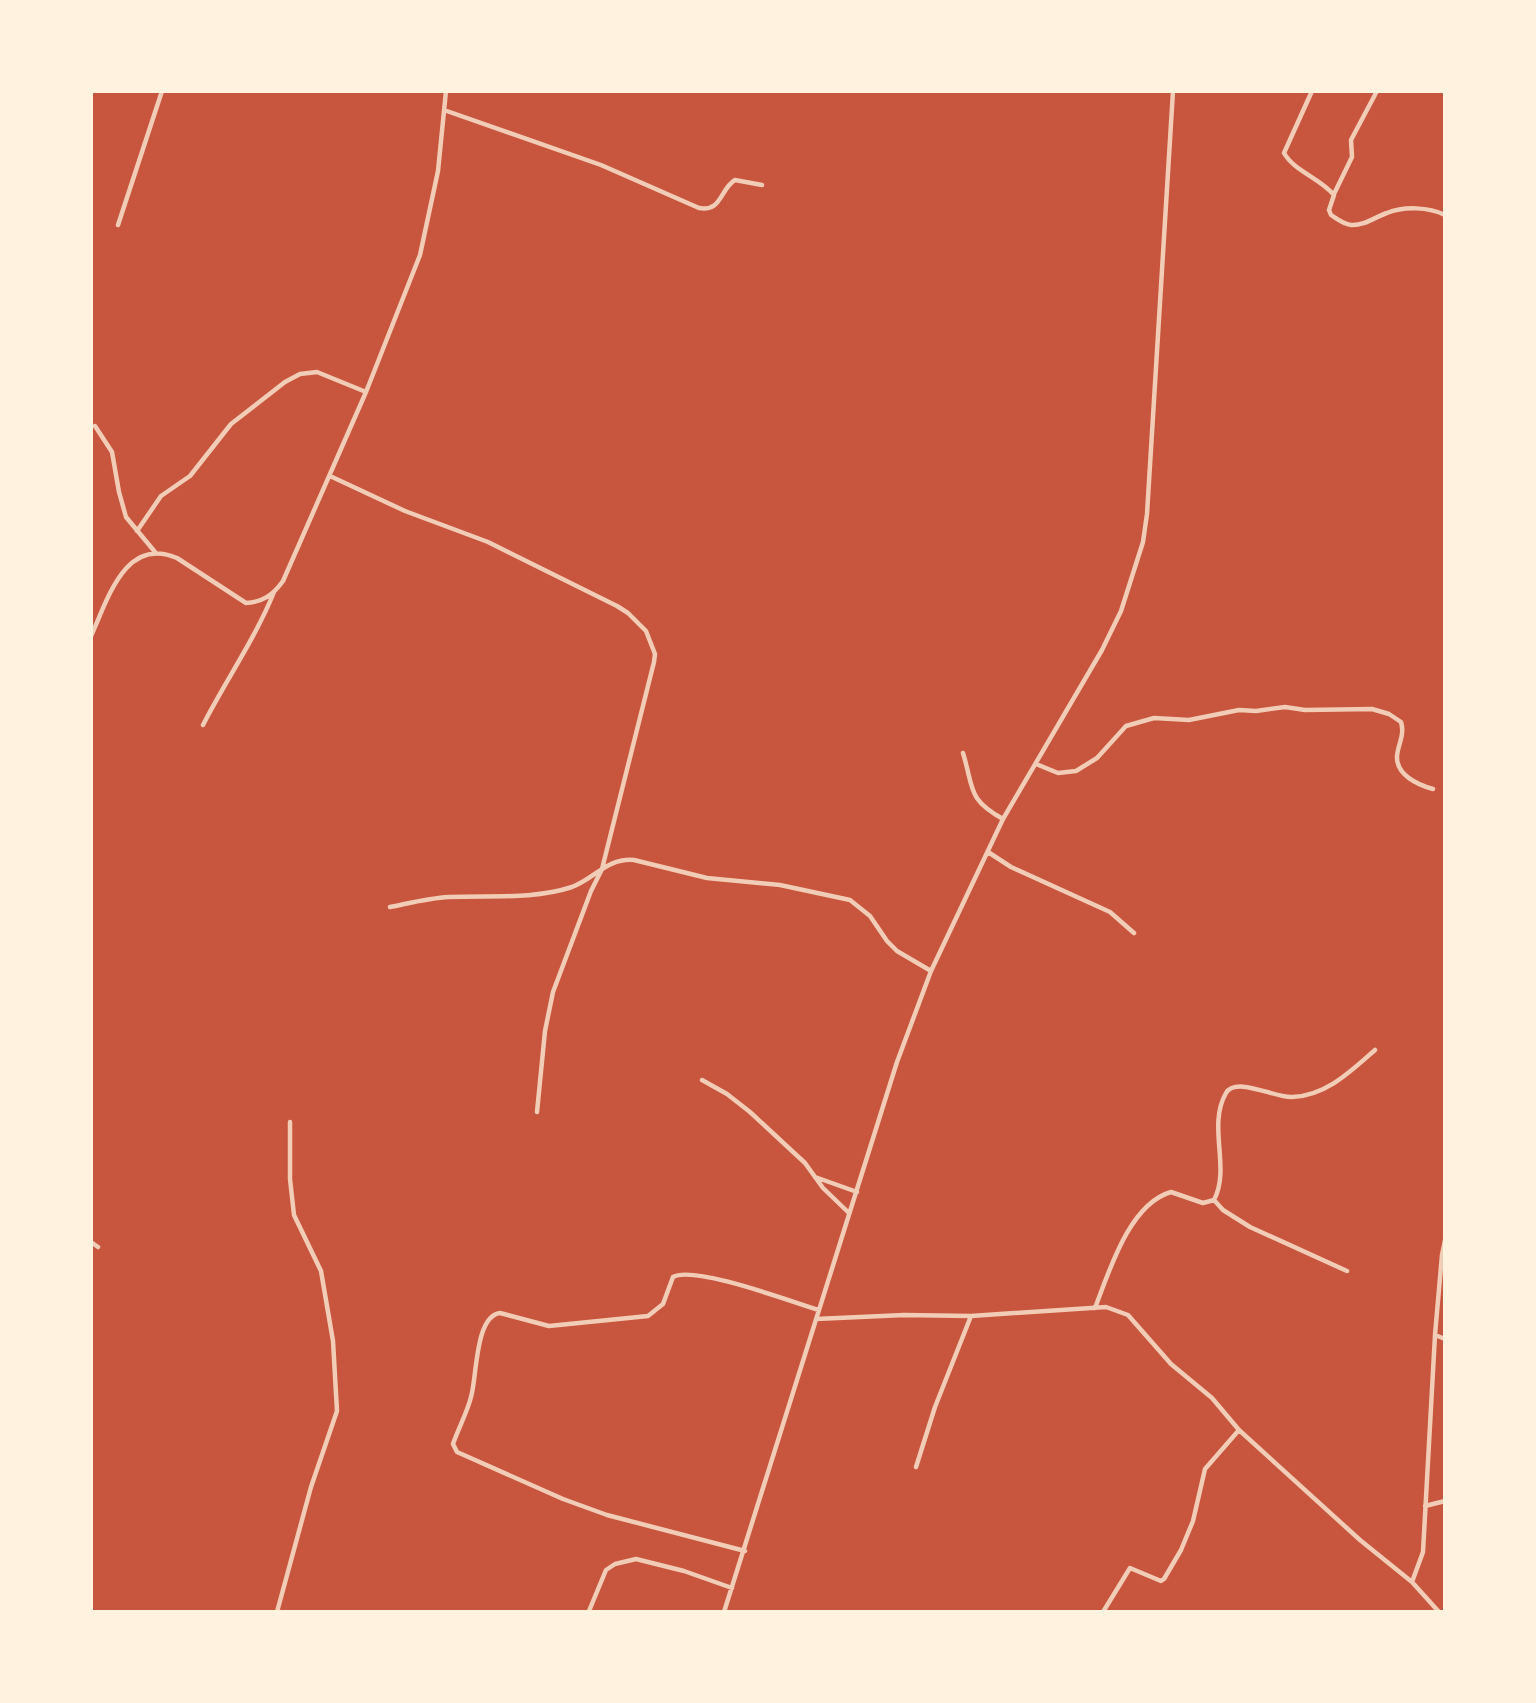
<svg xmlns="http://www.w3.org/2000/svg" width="1536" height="1703" font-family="Lora,serif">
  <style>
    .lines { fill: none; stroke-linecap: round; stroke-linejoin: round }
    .minor { stroke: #f1ccb7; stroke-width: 4.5 }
  </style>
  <rect width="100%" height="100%" fill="#c8553d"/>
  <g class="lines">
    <path class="minor" d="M1312,91L1284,153C1294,171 1320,178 1334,195L1329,210L1331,215C1337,219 1343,224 1351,225C1364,226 1375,217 1387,213C1404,206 1429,207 1445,215
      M444,110L601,165L699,208C722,212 720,189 735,180L762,185
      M1334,194L1352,157L1351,140L1377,91
      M118,225L162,91
      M95,426L112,452L119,492L126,517L155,552
      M330,476L405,511L488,542L617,606L628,613L646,631L655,654L654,662L602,869L591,891L553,992L545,1031L537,1112
      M137,531L161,496L190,476L231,424L285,382L300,374L317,372L366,392
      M91,636C108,599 125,536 177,558L246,603C263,602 273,595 283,581L366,392L420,255L438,171L446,91
      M203,725C226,680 255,639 274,592
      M963,753C974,789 967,799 1003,819
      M1036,764L1058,773L1076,771L1097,758L1126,726L1154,718L1189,720L1239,710L1256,711L1285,707L1305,710L1372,709L1389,714L1401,722C1405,735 1398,744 1397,756C1396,775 1418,785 1433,789
      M988,852L1011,867L1110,912L1134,933
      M390,907C410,903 429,898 449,897C490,895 532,900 572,887C596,878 606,858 634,860L707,878L780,885L850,900L870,916L887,941L897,951L931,971
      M702,1080L727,1094L750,1112L805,1163L823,1188L849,1213
      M815,1177L857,1192
      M1214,1200L1223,1210L1250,1227L1347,1271
      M91,1242L98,1247
      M1095,1308C1109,1272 1129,1204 1171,1192L1203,1203L1214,1200C1231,1168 1207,1126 1226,1093C1236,1076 1275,1098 1292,1097C1326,1096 1351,1071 1375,1050
      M816,1319L904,1315L971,1316L1106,1307L1128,1315L1171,1364L1212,1398L1239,1430L1360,1540L1412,1582L1439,1612
      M1435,1335L1445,1339
      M916,1467L935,1407L971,1316
      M1425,1506L1445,1501
      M745,1551L607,1515L563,1499L457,1452L453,1444C458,1429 467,1413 471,1397C477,1377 475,1316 500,1313L549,1326L648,1316L663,1304L673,1277C694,1265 792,1302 819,1310
      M1412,1582L1423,1552L1435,1335L1442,1255L1445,1240
      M589,1611L606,1570L615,1564L636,1559L684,1571L732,1588
      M277,1612L311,1487L337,1411L333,1341L321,1271L294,1215L290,1179V1122
      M724,1612L897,1062L931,971L1003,819L1102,650L1121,611L1143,542L1147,514L1173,91
      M1103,1612L1130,1568L1161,1581L1164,1579L1181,1550L1193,1521L1205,1469L1239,1430"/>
  </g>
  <rect width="1536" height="1703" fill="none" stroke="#fff3e0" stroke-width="186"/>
</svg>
